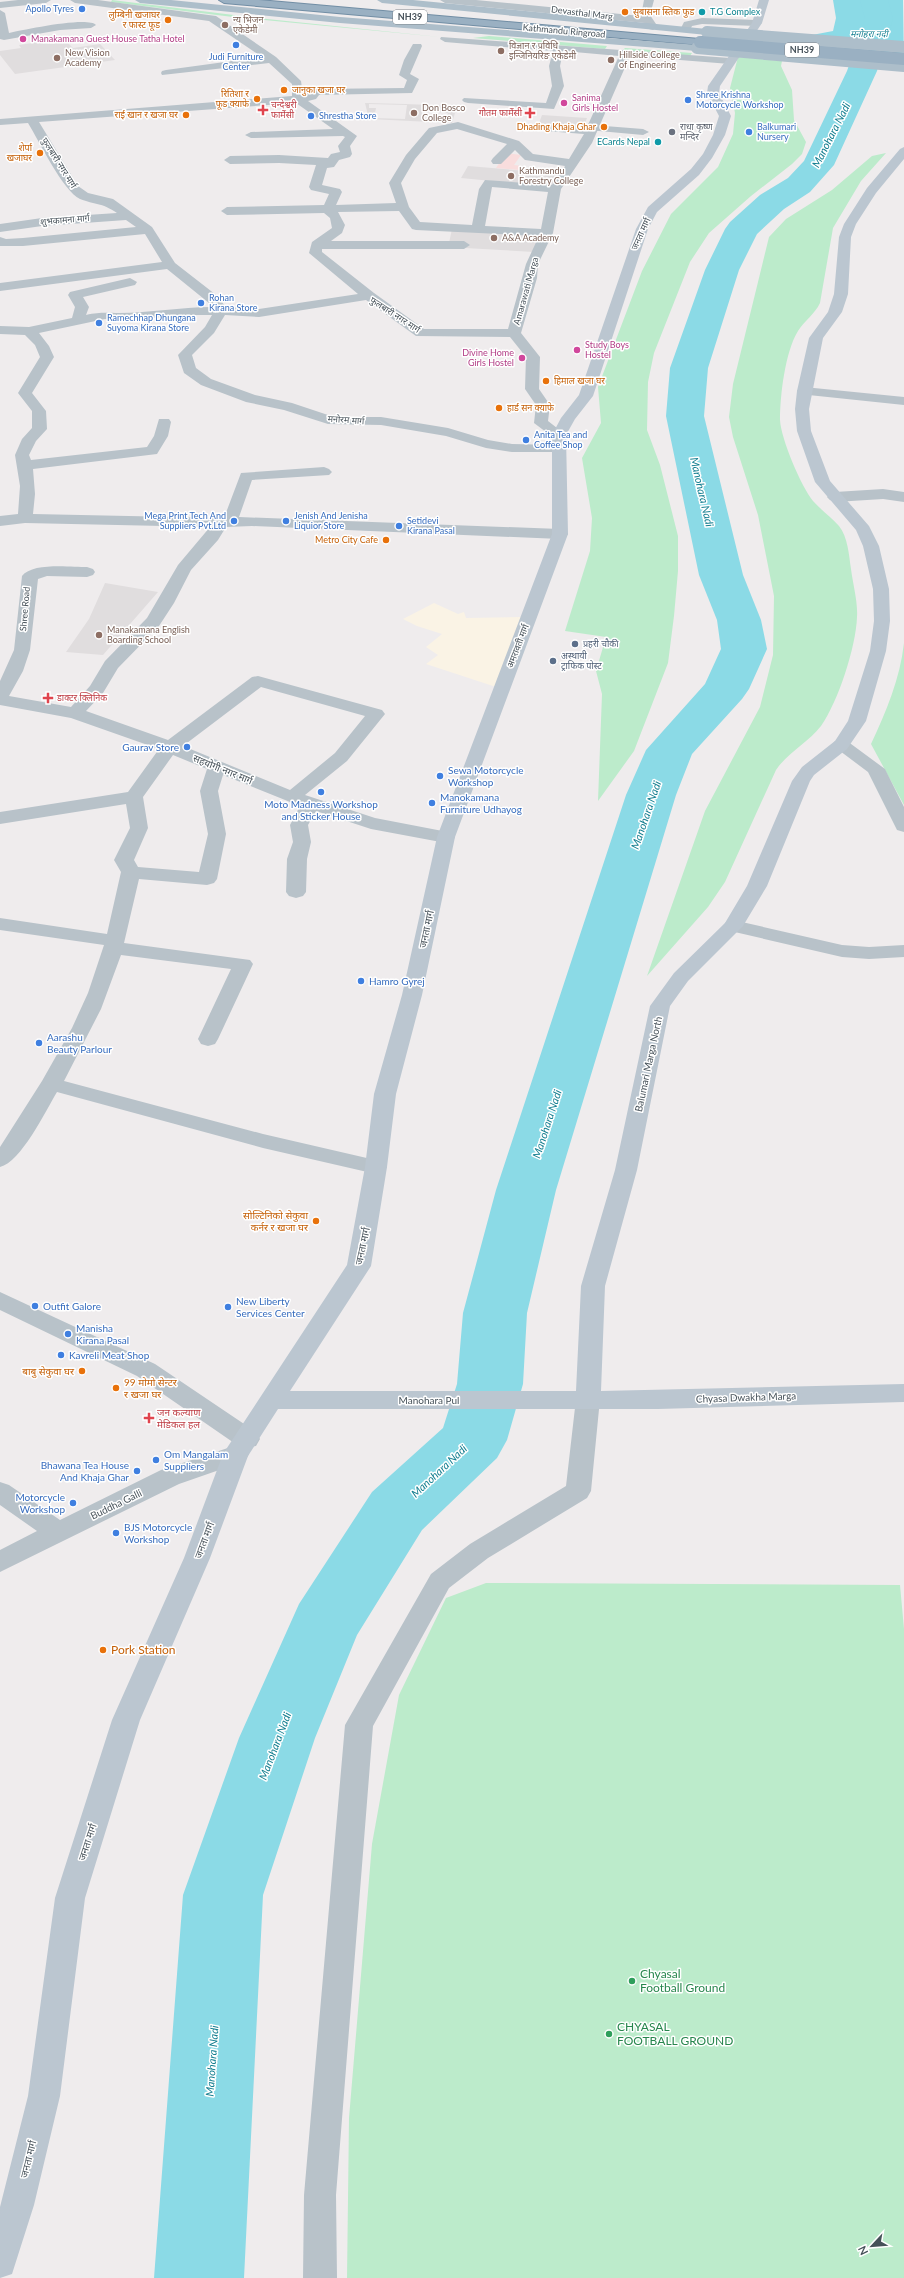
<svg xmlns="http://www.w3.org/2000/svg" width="904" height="2278" font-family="Lato,'Noto Sans Devanagari',sans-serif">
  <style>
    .commercial { fill: #faf3e5 }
    .education { fill: #e0ddde; fill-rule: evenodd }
    .medical { fill: #f9dddd }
    .green { fill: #bcebcb }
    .water { fill: #8bdae6 }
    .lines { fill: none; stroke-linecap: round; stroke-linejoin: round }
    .river { fill: #8bdae6; fill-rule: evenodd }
    .trunk-casing { stroke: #728ea5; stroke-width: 2 }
    .pedestrian { fill: #b8c2c9; fill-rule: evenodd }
    .minor { fill: #b8c2c9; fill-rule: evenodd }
    .tertiary { fill: #b8c2c9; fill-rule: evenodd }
    .secondary { fill: #bbc6d0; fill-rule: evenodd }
    .primary { fill: #adbeca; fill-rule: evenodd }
    .trunk { fill: #9ab0c2; fill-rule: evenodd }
    .trunk-bridge-casing { stroke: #728ea5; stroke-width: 12; stroke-linecap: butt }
    .primary-bridge { stroke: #adbeca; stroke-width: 12 }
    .trunk-bridge { stroke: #9ab0c2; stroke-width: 12 }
    .shop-dot { fill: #3f7fe0; stroke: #fff; stroke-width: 1.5 }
    .food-dot { fill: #e8710a; stroke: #fff; stroke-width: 1.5 }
    .culture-dot { fill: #0f9aa8; stroke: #fff; stroke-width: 1.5 }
    .education-dot { fill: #8d6e63; stroke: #fff; stroke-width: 1.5 }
    .hotel-dot { fill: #d1479c; stroke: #fff; stroke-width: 1.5 }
    .health-dot { fill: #e0444e; stroke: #fff; stroke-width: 1.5 }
    .worship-dot { fill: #6b7280; stroke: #fff; stroke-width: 1.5 }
    .service-dot { fill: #5c6f8a; stroke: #fff; stroke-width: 1.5 }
    .leisure-dot { fill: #2e9e5b; stroke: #fff; stroke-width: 1.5 }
    .labels { text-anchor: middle; stroke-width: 3; stroke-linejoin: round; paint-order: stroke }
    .far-shop-label { font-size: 9px; fill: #366cbe; stroke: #fff; text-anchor: start }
    .far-food-label { font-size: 9px; fill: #c56008; stroke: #fff; text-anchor: end }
    .far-culture-label { font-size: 9px; fill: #0d838f; stroke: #fff; text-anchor: start }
    .far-street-label { font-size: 9px; fill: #465159; stroke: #fff }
    .shield { fill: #fff; stroke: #7e858b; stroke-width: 1 }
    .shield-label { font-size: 9px; font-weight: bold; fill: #465159 }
    .far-education-label { font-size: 9px; fill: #785e54; stroke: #fff; text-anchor: start }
    .far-water-label { font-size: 9px; font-style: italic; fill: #147f90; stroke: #fff }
    .far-hotel-label { font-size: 9px; fill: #b23c85; stroke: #fff; text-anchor: start }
    .far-health-label { font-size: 9px; fill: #be3a42; stroke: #fff; text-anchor: start }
    .far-worship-label { font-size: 9px; fill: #5b616d; stroke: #fff; text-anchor: start }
    .far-service-label { font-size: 9px; fill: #4e5e75; stroke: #fff; text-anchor: start }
    .shop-label { font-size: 10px; fill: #366cbe; stroke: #fff; text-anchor: start }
    .street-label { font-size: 10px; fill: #465159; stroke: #fff }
    .food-label { font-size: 10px; fill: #c56008; stroke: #fff; text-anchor: end }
    .health-label { font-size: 10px; fill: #be3a42; stroke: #fff; text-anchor: start }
    .water-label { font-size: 11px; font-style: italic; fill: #147f90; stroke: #fff }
    .near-food-label { font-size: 12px; fill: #c56008; stroke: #fff; text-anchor: start }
    .near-leisure-label { font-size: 12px; fill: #27864d; stroke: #fff; text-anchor: start }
  </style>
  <rect width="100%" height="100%" fill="#efeced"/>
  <path class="commercial" d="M434,603L458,614L464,612L466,618L521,617L496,687L426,664L438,655L426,647L442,634L417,626L403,619Z"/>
  <path class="education" d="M46,41L48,44L67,42L73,48L100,44L115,60L15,74L0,55V51L21,48L19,45Z
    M365,103L405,104L457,106L452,123L369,119ZM369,104L407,105L405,119L374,118L376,108H369ZM423,106L440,107L437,112L448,113L445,121L421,118Z
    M542,115L587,118L583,129L538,126Z
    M468,166L561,174L552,187L461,178Z
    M452,229L539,234L534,252L465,248L467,244L449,243Z
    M105,583L158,592L103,655L66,652L89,619Z"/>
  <path class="medical" d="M506,153L521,155L514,165L522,166L520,170L496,168Z"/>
  <path class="green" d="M112,0L267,19L440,37L233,17L111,2Z
    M489,36L607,46L605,49L473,38Z
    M625,48L692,53L690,56L623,50Z
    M738,57L782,61L781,66L792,90L794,120L806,142L802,154L792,164L751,196L709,233L690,262L654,353L648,382L647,430L660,465L678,536V571L674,616L668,663L634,751L598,801L602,694L596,671L606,637L565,631L590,551L592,518L582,458L601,423L598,387L642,271L671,214L718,167L733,134L735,113L730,88Z
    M886,153L861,181L833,228L820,303C815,314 804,321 798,331C785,352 780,396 780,420C781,439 801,486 813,501C821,510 831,517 839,526C848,537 849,556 851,569C853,585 858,602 857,617C856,647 838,702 821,726C808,743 788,752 776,770L725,882L708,907L647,976L705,811L760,707L773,655L774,596L758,515L733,437L729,417L733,384L769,237L786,219L832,190L872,156Z
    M904,643V805L871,744C886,712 900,679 904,643Z
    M486,1583L900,1585L904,1629V2278H347L349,2118L372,1844L399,1695L446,1598Z"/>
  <path class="water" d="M833,0H903L904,71L791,39L833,31L836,18Z"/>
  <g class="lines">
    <path class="river" d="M860,0H888L893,19L877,71L834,165L810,192L784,209L757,234L739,270L708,368L704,416L743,575L761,620L767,649L749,689L742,699L692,754L676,795L556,1190L527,1313L523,1384L507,1440L497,1458L422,1530L357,1635L315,1738L263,1895L244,2278H154L183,1895L239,1738L299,1604L372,1492L443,1428L457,1384L463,1313L496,1190L626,795L646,750L705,684L721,649L717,620L699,575L666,416L670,368L705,270L725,229L730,222L760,195L788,178L804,161L847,71L865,19Z"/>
    <g class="trunk-casing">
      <path id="trunk" d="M219,0H259L700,39L705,42L700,45L224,3Z"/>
    </g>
    <path class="pedestrian" d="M592,125L643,129L649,132L643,135L588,130L586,128L588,126Z"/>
    <path class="minor" d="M18,0H51L46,3L0,8V2Z
      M70,0H98L216,16L276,57L301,81L303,95L316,89L404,88L407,80L399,75L404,60L413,44H421L422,46L410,74L419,79L412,93L319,95L316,99L308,101L357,136L350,146L352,154L350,157L339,160L334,167L327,168L322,185L340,189L342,192L336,205L396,203L389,183L406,155L429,128L458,122L519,141L533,154L569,159L584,134L533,130L527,127L533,124L587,127L619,56L563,51L560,66L564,86L554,109L468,103L464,102L462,100L464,98L546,103L552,86L549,66L553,51L445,42L440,39L441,37L730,58L735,61L730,64L630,56L592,143L561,189L553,233L538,264L537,278L521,333L540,357L539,389L550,405L548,421L566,435L564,438H554L534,423L536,405L525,389L526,357L510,337L416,336L366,300L259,317L225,315L214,333L192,355L196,368L211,379L255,395L292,403L334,417H381L448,428L488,440L512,444L558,445L563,446L565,449L563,452H512L486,448L446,436L381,425L328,424L284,410L246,402L201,385L184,373L178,355L205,327L212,315H184L119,321L105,319L39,333L49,346L54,357L32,393L46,411L47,429L36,441L29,455L31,460L147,447L154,436L159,419H169L171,422L168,436L157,454L33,469L35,494L33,514L224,518L241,473L324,467L329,469L332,472L329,475L252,480L239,517L560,529L566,531L568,534L566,537L560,539L252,526L226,527L218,540L191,570L174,603L159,626L118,668L103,693L86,711L168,740L252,677L258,676L382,710L385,714L347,761L305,795L375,818L453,833L455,837L453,841L446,843L371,829L316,811L308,825L311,842L307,859L306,892L303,896L296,898L289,896L286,892L287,859L293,842L290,825L300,806L223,775L218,791L226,834L217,879L214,883L207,885L139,879L124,943L250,960L253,964L218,1039L215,1044L208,1046L201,1044L198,1039L231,969L121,955L101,1009L64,1081L263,1134L384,1162L387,1167L384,1172L376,1174L263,1148L57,1092C45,1112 21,1162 0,1167V1147L42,1081L72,1028L88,993L104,945L0,930V918L107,934L121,872L114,860L130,828L126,804L0,824V812L128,792L159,749L71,718L0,705V681L14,650L22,576C32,562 71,567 87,567L93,569L95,572L93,575L87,577L47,576L38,579L30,650L23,671L9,696L71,707L90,686L105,661L147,618L178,565L210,527L25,523L0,526V516L18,514L20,486L15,455L22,439L32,428V411L18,393L40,357L35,345L25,335L0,334V326L29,327L72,318L75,307L68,295L70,292L130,278L137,282L135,285L83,297L89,307L86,315C100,312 106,313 119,313C150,313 181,307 211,307L209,303L167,269L0,291V283L162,262L145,234L23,246H0V237L6,239L23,238L136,227L126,220L42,226L0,232V224L42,218L117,213C101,202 95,205 80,199C63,191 39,141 28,123L0,125V119L292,96V84L269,63L162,75L161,73L162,71L166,70L262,57L209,21L75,3ZM296,103L333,129L251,132L245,135L251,138L343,136L345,137L338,146L340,152L331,154L328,158L279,155L230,156L224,160L230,164L279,163L316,165L309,187L311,190L329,194L324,205L227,207L221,211L227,215L324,213L330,218L332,228L312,242L309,253L358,294L259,309L225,307L220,298L175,263L152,227L113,199L88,193L78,186L39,122ZM457,129L507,144L493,158L491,161L493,164H501L515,150L525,160L565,166L552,185L485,180L479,189L472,225L420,222L409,207L401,183L415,159L437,133ZM492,187L548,192L541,229L485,226ZM399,211L412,229L416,230L539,236L526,264L508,329H424L374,293L322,252V249H464L470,245L464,241H331L342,233L345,225L338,212ZM261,687L365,716L335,753L290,790L183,746ZM173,755L207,769L200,791L208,834L199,872L138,867L134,860L148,828L143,797Z
      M440,0H476L641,16L644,0H654L650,15L658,27L653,30L649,29L645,23L445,3Z
      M0,10L5,13L9,33C23,30 88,16 96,25L91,28L60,30L4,40L0,39Z
      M804,387L904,397V405L799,394L797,391L799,388Z
      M883,489L904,492V502L883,499L835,502L830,500L827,497L830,494L835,492Z
      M841,740L847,741L885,769L904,807V832L897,830L868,772L832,745L835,741Z
      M733,920L842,945L869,947L904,945V957L869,959L842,957L726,930L723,926L726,922Z
      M0,1292L155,1364L256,1432L260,1439L256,1446L245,1448L249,1454L245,1461L179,1484L0,1572V1550L37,1531L0,1505V1482L9,1485L60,1520L161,1470L237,1445L137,1376L0,1310Z
      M588,1390L597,1393L600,1399L591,1491L587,1498L488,1558L449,1588L373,1726L336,2195L337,2278H303L304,2195L345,1725L431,1574L470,1544L566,1486L576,1399L579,1393Z"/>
    <path class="tertiary" d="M702,18L757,20L762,23L757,26L702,24L692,26L689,32H681L680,30L684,22Z"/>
    <path class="secondary" d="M759,0H769L762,23L720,86L719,93L731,116L725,135L712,158L699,175L657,212L648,229L593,396L575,419L566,435L568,534L455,837L422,995L396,1094L387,1167L371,1266L290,1391H576L581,1286L615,1170L650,1006L674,973L725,923L747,886L792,781L802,767L835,741L848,721L870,651L874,621L873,589L863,546L856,530L815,482L797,431L795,409L797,391L809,338L828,312L834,294L839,237L844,224L867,188L900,149L904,147V159L876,193L856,224L851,237L848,294L842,312L823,338L809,409L811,431L830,481L869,526L879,546L889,589L890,621L886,651L866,721L847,749L814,775L810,781L767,886L743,926L688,981L670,1006L637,1170L605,1286L601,1391L904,1384V1402L658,1409H278L248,1456L210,1558L140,1720L85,1898L60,2096L34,2205L12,2274L0,2278V2207L28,2096L55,1898L112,1720L184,1558L223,1454L347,1265L365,1167L374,1094L402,995L437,837L552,534V435L561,418L579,395L636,229L648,207L691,169L703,154L713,135L719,116L707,93L708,86L752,23Z"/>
    <path class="primary" d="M135,0H171L340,17L697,45L702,48L697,51L340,23L140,3Z
      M377,0H413L707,29L712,32L707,35L382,3Z"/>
    <use href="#trunk" class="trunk"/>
    <g class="trunk-bridge-casing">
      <path id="trunk-bridge" d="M700,42L904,59"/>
    </g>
    <path class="primary-bridge" d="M707,32L904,47
      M697,48L904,66"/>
    <use href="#trunk-bridge" class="trunk-bridge"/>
  </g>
  <g class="shop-dot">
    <circle cx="82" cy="9" r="4"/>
    <circle cx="236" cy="45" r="4"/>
    <circle cx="688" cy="100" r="4"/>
    <circle cx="311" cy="116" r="4"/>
    <circle cx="749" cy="132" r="4"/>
    <circle cx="201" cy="303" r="4"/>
    <circle cx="99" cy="323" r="4"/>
    <circle cx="526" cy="440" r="4"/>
    <circle cx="234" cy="521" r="4"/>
    <circle cx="286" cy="521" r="4"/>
    <circle cx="399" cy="526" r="4"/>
    <circle cx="187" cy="747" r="4"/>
    <circle cx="440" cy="776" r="4"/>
    <circle cx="321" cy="792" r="4"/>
    <circle cx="432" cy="803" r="4"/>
    <circle cx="361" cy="981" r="4"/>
    <circle cx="39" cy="1043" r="4"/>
    <circle cx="35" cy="1306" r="4"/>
    <circle cx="228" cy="1307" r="4"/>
    <circle cx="68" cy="1334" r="4"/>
    <circle cx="61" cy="1355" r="4"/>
    <circle cx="156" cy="1460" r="4"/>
    <circle cx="137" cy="1471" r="4"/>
    <circle cx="73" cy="1503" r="4"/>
    <circle cx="116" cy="1533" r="4"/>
  </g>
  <g class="food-dot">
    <circle cx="625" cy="12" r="4"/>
    <circle cx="168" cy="20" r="4"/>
    <circle cx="284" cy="90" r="4"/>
    <circle cx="257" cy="99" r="4"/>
    <circle cx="186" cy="115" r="4"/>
    <circle cx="604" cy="127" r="4"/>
    <circle cx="40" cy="153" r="4"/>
    <circle cx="546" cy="381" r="4"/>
    <circle cx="499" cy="408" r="4"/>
    <circle cx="386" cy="540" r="4"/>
    <circle cx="316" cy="1221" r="4"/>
    <circle cx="82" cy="1371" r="4"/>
    <circle cx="116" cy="1388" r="4"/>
    <circle cx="103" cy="1650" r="4"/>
  </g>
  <g class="culture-dot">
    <circle cx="702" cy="12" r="4"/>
    <circle cx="658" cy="142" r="4"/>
  </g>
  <g class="education-dot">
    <circle cx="225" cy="25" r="4"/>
    <circle cx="501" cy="51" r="4"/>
    <circle cx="57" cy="58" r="4"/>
    <circle cx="611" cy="60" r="4"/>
    <circle cx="414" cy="113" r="4"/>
    <circle cx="511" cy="176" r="4"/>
    <circle cx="494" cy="238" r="4"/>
    <circle cx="99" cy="635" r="4"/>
  </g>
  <g class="hotel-dot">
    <circle cx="23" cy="39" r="4"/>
    <circle cx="564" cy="103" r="4"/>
    <circle cx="577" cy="350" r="4"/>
    <circle cx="522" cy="358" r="4"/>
  </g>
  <g class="health-dot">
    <path d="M261 104h4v4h4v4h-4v4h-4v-4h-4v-4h4z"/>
    <path d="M528 107h4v4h4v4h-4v4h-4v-4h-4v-4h4z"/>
    <path d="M46 692h4v4h4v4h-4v4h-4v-4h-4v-4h4z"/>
    <path d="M147 1412h4v4h4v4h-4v4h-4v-4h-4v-4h4z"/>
  </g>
  <circle class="worship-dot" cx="672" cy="132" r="4"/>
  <g class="service-dot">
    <circle cx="575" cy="644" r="4"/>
    <circle cx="553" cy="661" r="4"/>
  </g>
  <g class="leisure-dot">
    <circle cx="632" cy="1981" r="4"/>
    <circle cx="609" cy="2034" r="4"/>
  </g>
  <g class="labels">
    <g class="far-shop-label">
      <text x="74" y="12" text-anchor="end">Apollo Tyres</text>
      <text x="236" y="60" text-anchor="middle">Judi Furniture<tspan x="236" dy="10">Center</tspan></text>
      <text x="696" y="98">Shree Krishna<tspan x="696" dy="10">Motorcycle Workshop</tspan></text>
      <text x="319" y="119">Shrestha Store</text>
      <text x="757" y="130">Balkumari<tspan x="757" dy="10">Nursery</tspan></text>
      <text x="209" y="301">Rohan<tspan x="209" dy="10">Kirana Store</tspan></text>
      <text x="107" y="321">Ramechhap Dhungana<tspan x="107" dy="10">Suyoma Kirana Store</tspan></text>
      <text x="534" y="438">Anita Tea and<tspan x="534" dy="10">Coffee Shop</tspan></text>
      <text x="226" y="519" text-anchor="end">Mega Print Tech And<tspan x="226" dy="10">Suppliers Pvt.Ltd</tspan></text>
      <text x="294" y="519">Jenish And Jenisha<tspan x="294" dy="10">Liquior Store</tspan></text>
      <text x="407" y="524">Setidevi<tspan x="407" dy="10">Kirana Pasal</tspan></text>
    </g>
    <g class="far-food-label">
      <text x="633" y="15" text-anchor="start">सुबासना स्तिक फुड</text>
      <text x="160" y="18">लुम्बिनी खजाघर<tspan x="160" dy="10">र फास्ट फूड</tspan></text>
      <text x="292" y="93" text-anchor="start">जानुका खजा घर</text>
      <text x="249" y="97">रितिशा र<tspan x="249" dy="10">फूड क्याफे</tspan></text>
      <text x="178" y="118">राई खान र खजा घर</text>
      <text x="596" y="130">Dhading Khaja Ghar</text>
      <text x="32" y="151">शेर्पा<tspan x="32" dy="10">खजाघर</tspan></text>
      <text x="554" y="384" text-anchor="start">हिमाल खजा घर</text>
      <text x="507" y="411" text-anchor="start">हार्ड सन क्याफे</text>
      <text x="378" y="543">Metro City Cafe</text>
    </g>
    <g class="far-culture-label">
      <text x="710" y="15">T.G Complex</text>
      <text x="650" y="145" text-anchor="end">ECards Nepal</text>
    </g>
    <g class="far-street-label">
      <text transform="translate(582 13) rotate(7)" y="3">Devasthal Marg</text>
      <text transform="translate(564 31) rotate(5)" y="3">Kathmandu Ringroad</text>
      <text transform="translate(59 163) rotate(58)" y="3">फुलबारी नगर मार्ग</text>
      <text transform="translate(65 220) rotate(-5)" y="3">शुभकामना मार्ग</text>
      <text transform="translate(641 234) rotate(-66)" y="3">जनता मार्ग</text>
      <text transform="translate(526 291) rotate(-74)" y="3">Amarawati Marga</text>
      <text transform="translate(395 315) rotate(33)" y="3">फुलबारी नगर मार्ग</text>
      <text transform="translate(346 420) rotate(4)" y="3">मनोरम मार्ग</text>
      <text transform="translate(25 609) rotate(-85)" y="3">Shree Road</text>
      <text transform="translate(518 646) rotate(-69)" y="3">अमरावती मार्ग</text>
    </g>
    <g class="shield">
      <rect x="393" y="10" width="34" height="14" rx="3"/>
      <rect x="785" y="43" width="34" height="14" rx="3"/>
    </g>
    <g class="shield-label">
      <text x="410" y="20">NH39</text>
      <text x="802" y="53">NH39</text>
    </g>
    <g class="far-education-label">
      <text x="233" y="23">न्यू भिजन<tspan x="233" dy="10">एकेडेमी</tspan></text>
      <text x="509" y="49">विज्ञान र प्रविधि<tspan x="509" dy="10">इन्जिनियरिङ एकेडेमी</tspan></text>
      <text x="65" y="56">New Vision<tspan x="65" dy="10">Academy</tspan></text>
      <text x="619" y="58">Hillside College<tspan x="619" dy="10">of Engineering</tspan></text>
      <text x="422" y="111">Don Bosco<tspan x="422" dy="10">College</tspan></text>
      <text x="519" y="174">Kathmandu<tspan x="519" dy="10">Forestry College</tspan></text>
      <text x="502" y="241">A&amp;A Academy</text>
      <text x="107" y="633">Manakamana English<tspan x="107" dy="10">Boarding School</tspan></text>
    </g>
    <g class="far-water-label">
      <text x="869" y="37">मनोहरा नदी</text>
    </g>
    <g class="far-hotel-label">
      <text x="31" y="42">Manakamana Guest House Tatha Hotel</text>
      <text x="572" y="101">Sanima<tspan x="572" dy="10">Girls Hostel</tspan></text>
      <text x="585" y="348">Study Boys<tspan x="585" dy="10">Hostel</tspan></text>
      <text x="514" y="356" text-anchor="end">Divine Home<tspan x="514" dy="10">Girls Hostel</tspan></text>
    </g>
    <g class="far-health-label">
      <text x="271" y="108">चन्देश्वरी<tspan x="271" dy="10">फार्मेसी</tspan></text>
      <text x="522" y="116" text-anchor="end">गौतम फार्मेसी</text>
      <text x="57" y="701">डाक्टर क्लिनिक</text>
    </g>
    <g class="far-worship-label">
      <text x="680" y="130">राधा कृष्ण<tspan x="680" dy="10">मन्दिर</tspan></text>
    </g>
    <g class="far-service-label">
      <text x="583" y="647">प्रहरी चौकी</text>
      <text x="561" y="659">अस्थायी<tspan x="561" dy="10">ट्राफिक पोस्ट</tspan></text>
    </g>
    <g class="shop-label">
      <text x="179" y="751" text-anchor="end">Gaurav Store</text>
      <text x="448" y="774">Sewa Motorcycle<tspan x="448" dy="12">Workshop</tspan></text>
      <text x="440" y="801">Manokamana<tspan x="440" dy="12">Furniture Udhayog</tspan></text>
      <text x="321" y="808" text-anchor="middle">Moto Madness Workshop<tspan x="321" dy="12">and Sticker House</tspan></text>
      <text x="369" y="985">Hamro Gyrej</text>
      <text x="47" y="1041">Aarashu<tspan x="47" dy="12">Beauty Parlour</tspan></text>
      <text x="236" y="1305">New Liberty<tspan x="236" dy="12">Services Center</tspan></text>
      <text x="43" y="1310">Outfit Galore</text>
      <text x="76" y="1332">Manisha<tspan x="76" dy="12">Kirana Pasal</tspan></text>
      <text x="69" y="1359">Kavreli Meat Shop</text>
      <text x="164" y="1458">Om Mangalam<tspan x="164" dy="12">Suppliers</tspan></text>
      <text x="129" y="1469" text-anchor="end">Bhawana Tea House<tspan x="129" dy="12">And Khaja Ghar</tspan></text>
      <text x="65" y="1501" text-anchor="end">Motorcycle<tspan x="65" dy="12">Workshop</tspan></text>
      <text x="124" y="1531">BJS Motorcycle<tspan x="124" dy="12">Workshop</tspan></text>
    </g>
    <g class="street-label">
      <text transform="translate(223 769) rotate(22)" y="4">सहयोगी नगर मार्ग</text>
      <text transform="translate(426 929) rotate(-78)" y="4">जनता मार्ग</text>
      <text transform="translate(648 1064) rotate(-78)" y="4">Balumari Marga North</text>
      <text transform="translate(362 1246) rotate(-78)" y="4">जनता मार्ग</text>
      <text transform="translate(746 1397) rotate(-2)" y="4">Chyasa Dwakha Marga</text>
      <text x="429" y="1404">Manohara Pul</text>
      <text transform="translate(116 1504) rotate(-26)" y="4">Buddha Galli</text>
      <text transform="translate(204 1540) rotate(-69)" y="4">जनता मार्ग</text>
      <text transform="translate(87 1842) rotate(-72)" y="4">जनता मार्ग</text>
      <text transform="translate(28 2159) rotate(-76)" y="4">जनता मार्ग</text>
    </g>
    <g class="food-label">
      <text x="308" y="1219">सोल्टिनिको सेकुवा<tspan x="308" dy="12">कर्नर र खजा घर</tspan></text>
      <text x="74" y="1375">बाबु सेकुवा घर</text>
      <text x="124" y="1386" text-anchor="start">99 मोमो सेन्टर<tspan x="124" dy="12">र खजा घर</tspan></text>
    </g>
    <g class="health-label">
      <text x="157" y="1416">जन कल्याण<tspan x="157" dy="12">मेडिकल हल</tspan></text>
    </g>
    <g class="water-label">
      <text transform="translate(831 135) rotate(-63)" y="4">Manohara Nadi</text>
      <text transform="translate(702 492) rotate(77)" y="4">Manohara Nadi</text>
      <text transform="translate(646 815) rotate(-71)" y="4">Manohara Nadi</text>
      <text transform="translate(547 1124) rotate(-72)" y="4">Manohara Nadi</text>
      <text transform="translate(439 1471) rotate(-43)" y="4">Manohara Nadi</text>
      <text transform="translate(275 1746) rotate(-69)" y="4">Manohara Nadi</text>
      <text transform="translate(212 2061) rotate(-86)" y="4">Manohara Nadi</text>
    </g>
    <g class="near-food-label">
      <text x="111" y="1654">Pork Station</text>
    </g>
    <g class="near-leisure-label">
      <text x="640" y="1978">Chyasal<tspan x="640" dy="14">Football Ground</tspan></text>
      <text x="617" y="2031">CHYASAL<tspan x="617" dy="14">FOOTBALL GROUND</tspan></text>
    </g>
  </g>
  <g transform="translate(872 2246) rotate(244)" stroke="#ffffff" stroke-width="3" paint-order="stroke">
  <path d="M0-3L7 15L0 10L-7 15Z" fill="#465159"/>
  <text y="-6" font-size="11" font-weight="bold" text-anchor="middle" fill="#465159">N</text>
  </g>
</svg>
